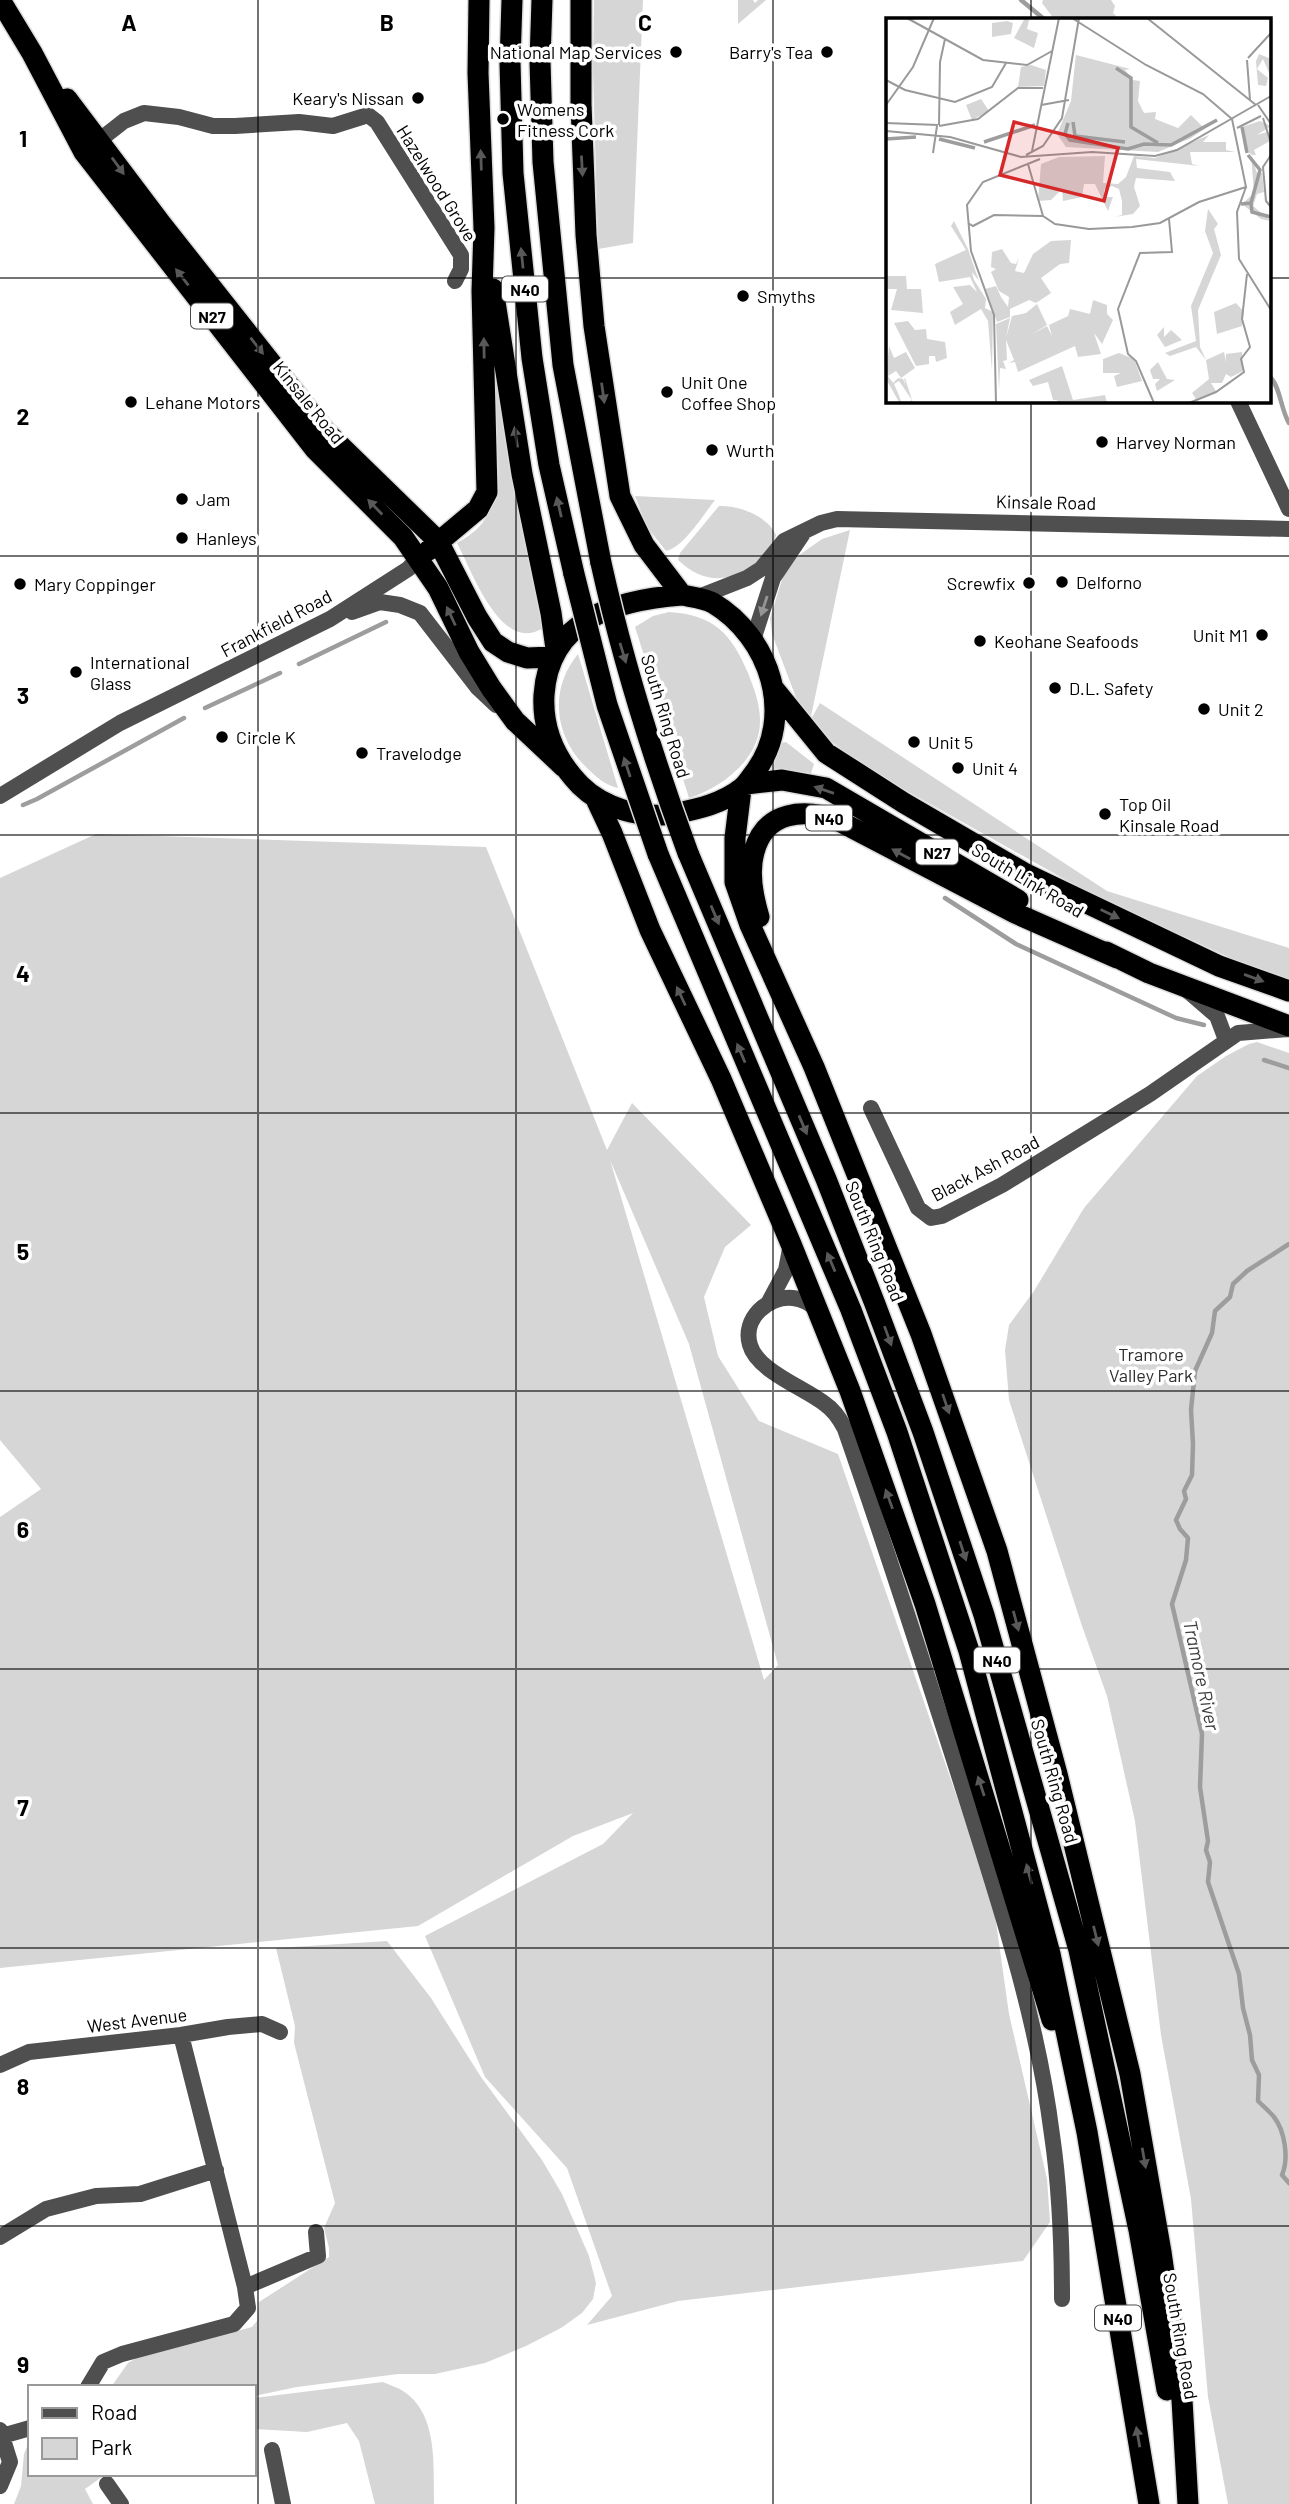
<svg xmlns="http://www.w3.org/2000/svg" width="1289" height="2504" viewBox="0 0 1289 2504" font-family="Barlow,sans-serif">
<rect width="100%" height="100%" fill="#fff"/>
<path fill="#d6d6d6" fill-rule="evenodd" d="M594 0H643L633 243 598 249 593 69Z
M738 0H753L755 3 758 0H766L738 24Z
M1043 0H1111L1115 6 1113 13 1119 19H1054L1042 3Z
M496 382 543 628C501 655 472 571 457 543 471 535 482 527 489 512 499 492 492 411 492 385Z
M635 496 715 500C704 514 683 548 666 551L647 527Z
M719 506C738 505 768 516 776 535 774 546 769 551 761 558 735 583 705 586 678 560L680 553Z
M850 530 810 721 820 703 1107 891 1289 948V980L1244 964 1091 894 882 777 854 759 809 724 800 708 772 634 770 618 785 570 798 556 822 539Z
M669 612C714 615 731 633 748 673 754 688 760 704 760 720 761 758 722 788 689 798L635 627 653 616Z
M578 654 618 788C605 785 596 777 586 767 554 736 549 689 578 654Z
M786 742 814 764 811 773 772 771 781 743Z
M96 834 486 847 607 1150 632 1103 751 1225 725 1247 704 1297 718 1356 759 1421 838 1454 993 1901 1009 2014 1047 2179 1050 2222 1023 2261 678 2301 587 2325 612 2296 567 2168 485 2077 425 1936 603 1844 633 1813 573 1836 418 1926 0 1968V1517L41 1489 0 1440V878ZM610 1160 689 1344 778 1665 764 1680Z
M1257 1042 1289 1053V2504H1228L1208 2397 1191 2199 1161 2035 1135 1821 1107 1696 1082 1626 1009 1400 1005 1350 1009 1325 1034 1291 1084 1208 1197 1076 1226 1056 1249 1044Z
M387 1941 431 1998 481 2077 542 2160 562 2194 589 2256 596 2283 593 2299 582 2313 561 2328 526 2346 485 2363 435 2374H398L297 2387 254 2396V2387H111L128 2363 138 2357 252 2327 257 2321 259 2302 329 2257V2248L324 2228 335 2203 294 2043 295 2026 276 1948Z
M383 2382C389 2385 397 2387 403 2391 439 2414 433 2467 434 2504H375L359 2441 347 2423 307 2432 254 2429V2398Z
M30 2439V2474H106L85 2489 93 2504H14L21 2486 24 2454Z"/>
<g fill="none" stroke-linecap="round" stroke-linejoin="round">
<path stroke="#9d9d9d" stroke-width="4.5" d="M1021 0 1044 19
M1270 377C1280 386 1281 410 1289 423
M299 664 386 622
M205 708 280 673
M23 805 37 799 184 718
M945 898 1016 944 1176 1018 1204 1025
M1264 1060 1289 1068
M1289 1244 1247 1271 1233 1284 1230 1297 1215 1311 1212 1333 1195 1371 1191 1410 1193 1444 1192 1475 1184 1491 1186 1499 1176 1520 1180 1529 1188 1538 1186 1560 1172 1604 1202 1734 1200 1787 1208 1841 1206 1850 1210 1862 1208 1882 1239 1974 1243 2008 1250 2035 1252 2060 1259 2075 1258 2101C1263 2106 1269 2111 1274 2117 1285 2131 1289 2159 1282 2175L1289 2183"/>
<g stroke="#dbdbdb" stroke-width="24">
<path id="highway" d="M0 0 32 53 84 152 315 449 403 537 438 588 469 652 491 688 515 721 564 767
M512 0 510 63 513 173 532 358 549 465 574 574
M542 0 540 61 543 162 563 365 601 563
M581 0V104L586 235 594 326 620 496 644 545 682 595
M67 99 162 225 324 430 438 541 477 617 493 642 508 652 527 658 552 657
M493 289 522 474 551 613 556 649
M429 550 478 509 487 492 482 291 484 228 478 73 479 0
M682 595C692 597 704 598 713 603 770 637 796 716 755 772 751 777 747 784 742 788 722 804 697 809 673 814 641 819 603 808 580 785 556 760 542 731 544 695 549 618 617 600 682 595Z
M774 689 826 753 904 803 1026 874 1219 966 1289 991
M746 784 782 780 826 788 1018 900
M741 789 735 838V882L750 925 814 1067 921 1334 997 1551 1057 1774 1130 2074 1161 2252 1182 2400 1188 2504
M596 799 612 833 650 930 721 1079 791 1244 850 1391 925 1604 1052 2020
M688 853 826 1179 875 1304 923 1432 984 1615 1079 1950 1139 2230 1167 2390
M658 854 851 1310 897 1432 969 1651 1050 1954 1087 2132 1149 2504
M759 917C753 897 748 873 754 852 765 810 805 808 839 821L1015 913 1117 958
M1106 952 1149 973 1289 1026"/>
</g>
<path stroke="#4f4f4f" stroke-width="16" d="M92 146 124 121 144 113 179 117 213 126H235L299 122 333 126 368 115 377 122 461 255V269L455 281
M1238 401 1289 509
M696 598 747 578 761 569 784 541 821 523 837 519 1289 529
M352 612 380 602 400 605 420 613 478 688 496 705
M753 640 773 578 804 532
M0 796 120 723 330 619 408 569 419 558
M1188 991 1217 1016 1226 1040
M871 1108 918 1208 931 1218 942 1216 1002 1185 1150 1094 1238 1033 1289 1029
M769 1302 786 1270 791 1244
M817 1309C810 1304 803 1299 793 1298 768 1295 742 1319 750 1345 757 1371 805 1388 825 1404 834 1410 840 1419 845 1429 884 1541 920 1653 956 1766 994 1887 1036 2008 1052 2135 1060 2189 1062 2244 1062 2299
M0 2065 29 2052 181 2035 228 2027 262 2024 280 2032
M0 2237 46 2209 96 2196 140 2194 216 2170
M245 2287 318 2256 316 2232
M88 2387 103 2362 122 2354 234 2324 248 2308 245 2287 181 2035
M0 2430 10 2462 0 2486
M2 2436 30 2428
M272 2450 283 2504
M107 2484 121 2504"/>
<use href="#highway" stroke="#000" stroke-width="21"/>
<g stroke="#dbdbdb" stroke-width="24" stroke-linecap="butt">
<path id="highway-bridge" d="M601 563C623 662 653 758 688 853
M574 574 607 705 658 854"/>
</g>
<use href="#highway-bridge" stroke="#000" stroke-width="21"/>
</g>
<defs><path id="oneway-solid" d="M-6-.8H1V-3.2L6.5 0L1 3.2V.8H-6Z" transform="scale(1.75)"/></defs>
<g fill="#595959">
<use href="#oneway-solid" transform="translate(481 160) rotate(-92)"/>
<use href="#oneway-solid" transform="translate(118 166) rotate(54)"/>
<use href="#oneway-solid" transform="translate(582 166) rotate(87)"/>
<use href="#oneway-solid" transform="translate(522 258) rotate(-96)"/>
<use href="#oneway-solid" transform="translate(182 277) rotate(-128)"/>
<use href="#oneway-solid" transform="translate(257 346) rotate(52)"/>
<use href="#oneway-solid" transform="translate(484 348) rotate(-91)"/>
<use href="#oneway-solid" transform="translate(603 393) rotate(82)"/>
<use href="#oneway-solid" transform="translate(516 437) rotate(-99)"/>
<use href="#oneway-solid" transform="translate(375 507) rotate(-134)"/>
<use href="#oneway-solid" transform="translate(559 507) rotate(-103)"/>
<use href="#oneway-solid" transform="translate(451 616) rotate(-115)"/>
<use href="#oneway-solid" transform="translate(623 653) rotate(73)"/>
<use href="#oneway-solid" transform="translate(627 767) rotate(-108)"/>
<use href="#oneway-solid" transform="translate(824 790) rotate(-161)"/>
<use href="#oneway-solid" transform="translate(901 854) rotate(-151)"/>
<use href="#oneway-solid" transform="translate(1110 914) rotate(26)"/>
<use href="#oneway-solid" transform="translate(715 915) rotate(67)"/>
<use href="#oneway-solid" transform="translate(1254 978) rotate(20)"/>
<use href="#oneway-solid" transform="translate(681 996) rotate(-115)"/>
<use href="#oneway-solid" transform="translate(741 1053) rotate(-113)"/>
<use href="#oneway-solid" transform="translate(803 1125) rotate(67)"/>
<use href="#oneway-solid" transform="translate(831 1262) rotate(-113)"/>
<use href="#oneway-solid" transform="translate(888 1336) rotate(70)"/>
<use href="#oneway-solid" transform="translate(946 1404) rotate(71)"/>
<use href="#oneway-solid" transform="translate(889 1499) rotate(-110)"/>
<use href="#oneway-solid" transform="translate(963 1551) rotate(72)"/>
<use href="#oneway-solid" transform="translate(1016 1621) rotate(75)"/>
<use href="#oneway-solid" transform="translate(981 1786) rotate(-108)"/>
<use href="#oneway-solid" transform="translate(1029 1874) rotate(-105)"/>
<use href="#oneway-solid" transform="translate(1096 1936) rotate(76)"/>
<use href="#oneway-solid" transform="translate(1144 2158) rotate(80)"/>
<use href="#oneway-solid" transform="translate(1138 2437) rotate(-100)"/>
</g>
<use fill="#959595" href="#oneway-solid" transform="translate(764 606) rotate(108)"/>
<path fill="none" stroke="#000" stroke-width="2" stroke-opacity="0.55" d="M258 0V2504M516 0V2504M773 0V2504M1031 0V19M0 278H888M1270 278H1289M1031 401V2504M0 556H1289M0 835H1289M0 1113H1289M0 1391H1289M0 1669H1289M0 1948H1289M0 2226H1289"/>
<g fill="#000" stroke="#fff" stroke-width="2.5">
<circle cx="676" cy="52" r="7"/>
<circle cx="827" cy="52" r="7"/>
<circle cx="418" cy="98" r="7"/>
<circle cx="503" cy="119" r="7"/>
<circle cx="743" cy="296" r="7"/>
<circle cx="667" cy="392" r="7"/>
<circle cx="131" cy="402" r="7"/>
<circle cx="1102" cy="442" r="7"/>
<circle cx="712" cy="450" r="7"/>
<circle cx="182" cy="499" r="7"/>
<circle cx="182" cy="538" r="7"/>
<circle cx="1062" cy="582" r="7"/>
<circle cx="1029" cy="583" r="7"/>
<circle cx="20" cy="584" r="7"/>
<circle cx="1262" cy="635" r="7"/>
<circle cx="980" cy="641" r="7"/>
<circle cx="76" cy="672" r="7"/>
<circle cx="1055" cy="688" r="7"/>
<circle cx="1204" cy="709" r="7"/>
<circle cx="222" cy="737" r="7"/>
<circle cx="914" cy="742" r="7"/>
<circle cx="362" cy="753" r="7"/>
<circle cx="958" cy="768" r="7"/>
<circle cx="1105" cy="814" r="7"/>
</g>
<g text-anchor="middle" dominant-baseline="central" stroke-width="7" stroke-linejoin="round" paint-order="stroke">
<g fill="#fff" stroke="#4c4c4c" stroke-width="2">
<rect x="502" y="276.5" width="46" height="25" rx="5"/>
<rect x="191" y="303.5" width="42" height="25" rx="5"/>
<rect x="806" y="805.5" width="46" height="25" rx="5"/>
<rect x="916" y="839.5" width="42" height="25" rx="5"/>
<rect x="974" y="1647.5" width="46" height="25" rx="5"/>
<rect x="1095" y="2305.5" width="46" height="25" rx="5"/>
</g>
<g font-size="16" font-weight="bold" fill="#000">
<text x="525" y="289">N40</text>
<text x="212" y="316">N27</text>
<text x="829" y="818">N40</text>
<text x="937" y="852">N27</text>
<text x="997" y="1660">N40</text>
<text x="1118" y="2318">N40</text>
</g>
<g font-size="18" fill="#000" stroke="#fff" text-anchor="start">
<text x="662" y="52" text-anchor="end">National Map Services</text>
<text x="813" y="52" text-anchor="end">Barry's Tea</text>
<text x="404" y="98" text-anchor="end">Keary's Nissan</text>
<text x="517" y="109">Womens<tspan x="517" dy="21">Fitness Cork</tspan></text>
<text x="757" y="296">Smyths</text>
<text x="681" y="382">Unit One<tspan x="681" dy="21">Coffee Shop</tspan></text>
<text x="145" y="402">Lehane Motors</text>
<text x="1116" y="442">Harvey Norman</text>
<text x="726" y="450">Wurth</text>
<text x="196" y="499">Jam</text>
<text x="196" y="538">Hanleys</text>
<text x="1076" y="582">Delforno</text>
<text x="1015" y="583" text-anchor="end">Screwfix</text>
<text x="34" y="584">Mary Coppinger</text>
<text x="1248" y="635" text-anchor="end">Unit M1</text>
<text x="994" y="641">Keohane Seafoods</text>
<text x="90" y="662">International<tspan x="90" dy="21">Glass</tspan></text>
<text x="1069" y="688">D.L. Safety</text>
<text x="1218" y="709">Unit 2</text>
<text x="236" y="737">Circle K</text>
<text x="928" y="742">Unit 5</text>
<text x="376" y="753">Travelodge</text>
<text x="972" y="768">Unit 4</text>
<text x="1119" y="804">Top Oil<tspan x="1119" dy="21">Kinsale Road</tspan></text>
</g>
<g font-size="18" fill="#000" stroke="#fff">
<text transform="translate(437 183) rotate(58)">Hazelwood Grove</text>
<text transform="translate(309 402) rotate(51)">Kinsale Road</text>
<text transform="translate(1046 502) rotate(1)">Kinsale Road</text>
<text transform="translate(276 623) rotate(-28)">Frankfield Road</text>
<text transform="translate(666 716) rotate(73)">South Ring Road</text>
<text transform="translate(1028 880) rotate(31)">South Link Road</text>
<text transform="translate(985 1168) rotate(-28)">Black Ash Road</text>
<text transform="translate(875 1241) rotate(68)">South Ring Road</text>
<text transform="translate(1055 1781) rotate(74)">South Ring Road</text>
<text transform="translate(137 2020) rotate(-7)">West Avenue</text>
<text transform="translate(1181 2336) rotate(80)">South Ring Road</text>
</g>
<g font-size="18" fill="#2d2d2d" stroke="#fff">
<text x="1151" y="1354">Tramore<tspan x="1151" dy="21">Valley Park</tspan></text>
</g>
<g font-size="19" font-style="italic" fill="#3e3e3e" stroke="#fff">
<text transform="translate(1202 1675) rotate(78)">Tramore River</text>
</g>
</g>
<g transform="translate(886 18)">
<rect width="385" height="385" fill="#fff"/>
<path d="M139 0 143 2 141 11 152 15 148 30 128 20ZM121 3 127 5 125 16 106 19V5ZM192 17 190 37 244 51 239 52 247 62 254 63 252 83 258 95 270 94 269 101 292 110 305 97 317 109 333 101 305 120 272 134 180 129 171 116 185 83ZM373 36 385 41 384 57 377 41 371 51 382 60 380 68 372 67 370 43ZM145 47 160 52 158 68 132 69 135 49ZM95 81 103 93 86 102 80 87ZM374 103 385 108 371 117 381 114 384 123 368 132 370 137H366L360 132 356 109ZM323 117 317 124H340V132L349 134H304L306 146 314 148 250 141 251 150 284 154 289 163 250 160 248 169 254 188 247 196 228 199 236 197V183L233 171 226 168 218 172 219 179H227L222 193 209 166H198L196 179 177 183 176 171 165 182 152 183 155 146 173 139 219 138 217 165 232 166 240 159 248 138 269 140ZM365 137 371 155H376L378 174 371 176 367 188 385 203 375 201 356 186 368 175ZM322 191 332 206 328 211 335 237 312 292 314 329 320 342 338 334 340 344V336L356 334 357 353 345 359 340 356 336 365H325L330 373 310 381 306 375 323 361 320 342 310 329 284 338 279 335 310 323 305 288 327 235 319 213ZM68 203 82 231 93 263 86 254 88 262 100 281 99 290 107 294 106 353 102 303 95 291 69 307 64 294 77 286 67 269 84 267 91 274 84 259 53 264 49 246 80 232 65 208ZM185 222 183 245 174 246 155 260 165 275 150 285 143 282 124 291V299L111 304 99 271 110 268 115 279 122 289 123 279 113 273 105 254 110 251 105 249 106 234 116 231 125 245 130 246 133 240 129 253 138 255 147 236 165 223ZM0 258H20L21 271H35L37 295 5 292 11 271H0ZM207 282 221 287V296L227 302 216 326 208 315 215 336 192 339 189 328 132 354 129 344 123 345 128 342 120 322 121 342 117 343 120 351 114 350 113 373 110 306 124 300 120 320 126 298 140 295 151 286 161 307 145 317 161 308 166 318 163 307 182 298 184 291 204 296ZM350 285 358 294 356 308 331 316 328 294ZM22 303 29 312 40 311 41 321 59 324 61 340 50 344 49 338H43V346L30 348 8 305ZM278 309V319L285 312 296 322 279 329 271 317ZM3 328 8 340 20 334 29 350 15 360 10 353 2 358 7 365 12 360 17 361 20 368 18 361 19 360 27 385H21L26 382 13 363 8 366 12 375 15 383H21L13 384 0 361ZM233 335 248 341 256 363 231 369 228 358 235 355H217V341ZM272 344 281 361 289 362 271 373 269 366 274 361H267L264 352ZM176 348 187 382 219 377 221 385H167L172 382H167L162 364 147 368 143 362Z" fill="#d6d6d6"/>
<path fill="none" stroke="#9d9d9d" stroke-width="3.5" d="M230 50 245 60V109L272 125M187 104 189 118 239 124M182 105 179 116 184 122 242 131 258 126 285 127 331 102M356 109 361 135M0 121 30 119M53 121 89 130M98 124 149 107M362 137 374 152 365 185M355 186 365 185 366 194 385 199"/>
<path fill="none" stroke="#999" stroke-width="2" d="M21 0 97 42 141 47 166 33M261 0 370 87M362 40 385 15M361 42 364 82M0 62 19 72 69 84 106 69 120 45M0 87 27 49 48 0M155 87 183 82M372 87 385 106M377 100 385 125M0 105 52 107M53 107 54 44 59 21M53 108 92 101 132 70H157M351 110 375 98M0 113 64 119 135 139 206 134 269 138 291 132 385 78M146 133 173 0M47 135 51 108M140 137 157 128 176 100 193 0M385 137 377 149 380 183 385 189M142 146 157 198M360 169 351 194 353 241 385 292M82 205 87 208 108 197 157 198 169 206 203 211 246 209 274 205 313 184 360 169 346 101 317 76 260 47 186 0M110 385 108 297 85 233 81 187 97 164 154 141M268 385 250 343 242 336 232 291 254 235 286 234 283 201M303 385 330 374 358 354 355 341 364 329 356 301 361 256"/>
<path fill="#d62828" fill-opacity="0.15" stroke="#d62828" stroke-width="3.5" d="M128 104 232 130 218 183 114 157Z"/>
<rect width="385" height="385" fill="none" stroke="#000" stroke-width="3.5"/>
</g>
<g font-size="23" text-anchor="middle" font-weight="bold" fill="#000" stroke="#fff" stroke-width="7" stroke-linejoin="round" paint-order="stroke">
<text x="129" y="31">A</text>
<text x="387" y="31">B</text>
<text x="645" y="31">C</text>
<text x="23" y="147">1</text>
<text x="23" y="425">2</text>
<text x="23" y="704">3</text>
<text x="23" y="982">4</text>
<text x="23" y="1260">5</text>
<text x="23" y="1538">6</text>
<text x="23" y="1816">7</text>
<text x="23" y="2095">8</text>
<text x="23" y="2373">9</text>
</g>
<rect x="28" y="2385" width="228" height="91" fill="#ffffff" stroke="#999999" stroke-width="2"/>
<rect x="42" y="2408" width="35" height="10" fill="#4f4f4f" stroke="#999999" stroke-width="2"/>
<text x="91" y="2420" font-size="21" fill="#000000">Road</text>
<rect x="42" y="2438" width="35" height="21" fill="#d6d6d6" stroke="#999999" stroke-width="2"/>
<text x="91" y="2455" font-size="21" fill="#000000">Park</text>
</svg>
